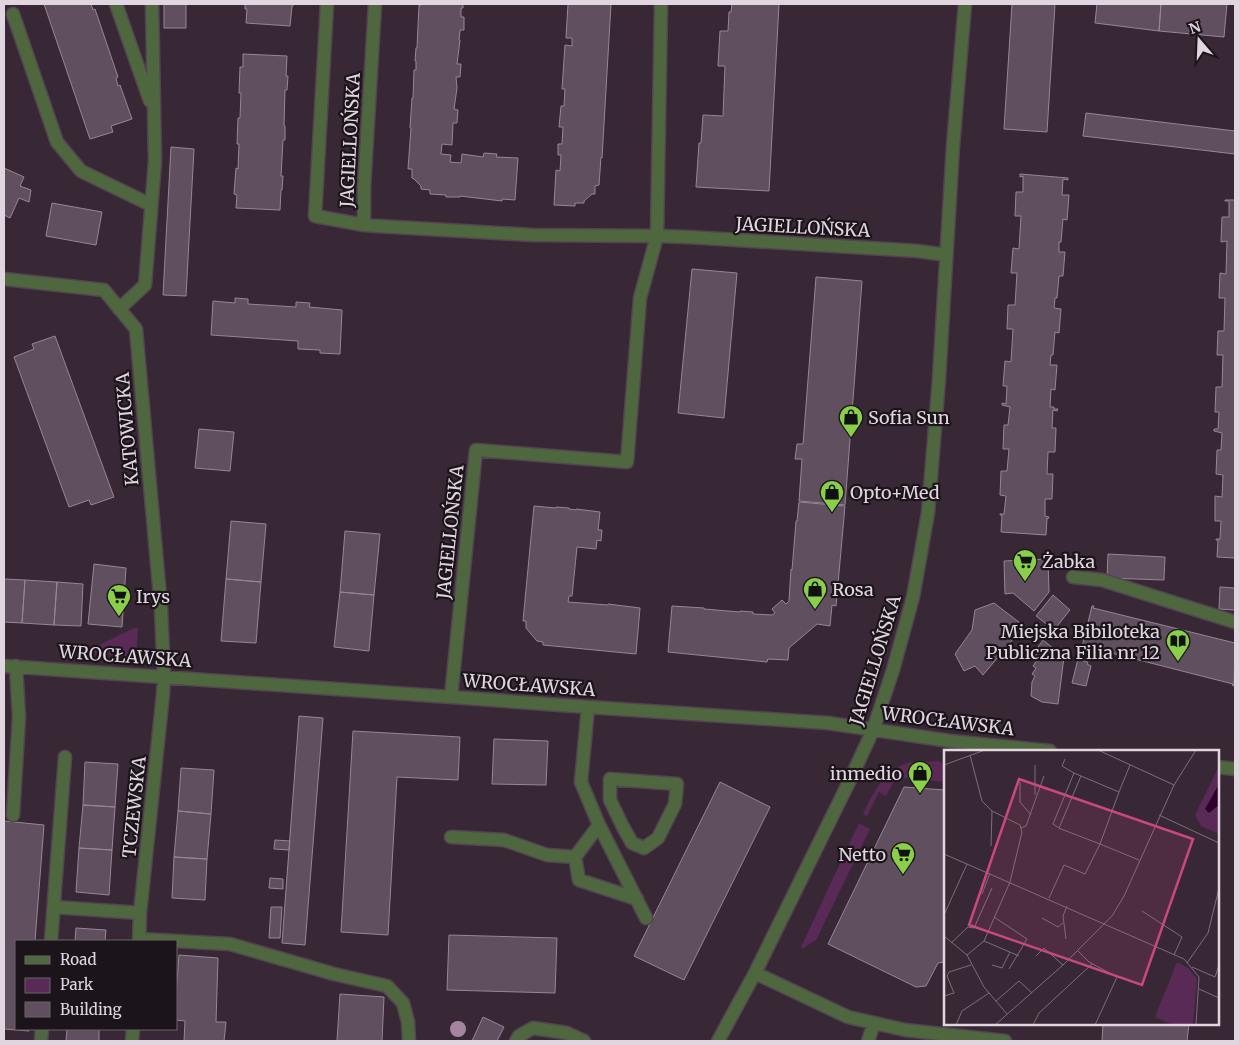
<svg xmlns="http://www.w3.org/2000/svg" width="1239" height="1045" viewBox="0 0 1239 1045" font-family="Merriweather,serif">
<rect width="100%" height="100%" fill="#382836"/>
<path fill="#582a55" d="M134 628H138L136 657 86 653 87 651Z
M937 761 945 763V782L896 777 886 796 879 792 867 816 863 814C874 792 885 766 913 762 921 761 929 762 937 761Z
M859 823 870 829 816 940 802 949 801 947Z"/>
<path fill="#604f5e" stroke="#988596" d="M44 4H91L93 10 95 9 118 77 116 78 118 86 120 85 132 119 111 126 113 132 90 139Z
M164 4H186V28H164Z
M245 4H293V6H292L290 26 246 23 247 9H245Z
M420 4H463V8H461V17H464V30H460L459 40H460L457 64H461L460 77H456L457 88 454 109 458 110 457 123H453L452 145 442 144 441 154 451 155 450 162 461 163 462 154 483 157 484 153 497 154 496 157 518 158 515 200 502 199V201L460 196V197H446V195L430 194V190L421 189V186L414 179 412 178V169H408L411 128H410L412 98H413L414 70H416V61H415L416 48H417L419 5 420 6Z
M568 4H611L602 158 601 157 599 185 595 186V194H592L584 201V203H575V206L554 205 556 170 560 171 561 155H558V144H562L563 127H559L561 106H564L565 89H562L565 45 572 46V38H566Z
M732 4H779L769 191 696 187 699 143H701L703 115 723 116 725 66H718L720 31H728L729 12H731Z
M1012 4H1055L1047 132 1004 129Z
M1097 4H1161L1159 31 1095 23Z
M1161 4H1227L1224 37 1159 31Z
M243 54 287 56 286 76H288L287 90H285L284 126H285V140H283L281 176H283L282 190H281L280 210 236 208 237 195 234 194 236 168 238 169 239 144H237L238 118H240L241 93H239L240 67H243Z
M1086 113 1235 131V154L1083 136Z
M171 147 194 149 186 296 163 295Z
M4 168 24 177 20 186 31 190 29 202 19 198 10 218 4 215Z
M1020 174 1068 178V180L1063 179 1062 195H1069L1067 220 1063 219 1061 242H1059V252H1065L1063 276H1059L1057 298H1055L1054 308 1061 309 1059 333 1055 332 1053 355H1051L1050 365H1057L1055 390 1051 389 1050 407H1054V409H1058L1057 411 1053 410 1052 428H1056L1055 452H1048L1047 474H1053L1052 499H1045V516L1049 517 1048 519 1047 518 1046 535 1001 532 1002 515H1000V514H1004L1006 496 1000 495 1001 471H1007L1009 449H1003L1004 425H1008L1010 407 1002 405V403L1006 404 1007 386H1003L1005 361 1011 362 1013 329H1007L1008 305H1015L1017 273H1011L1013 248 1019 249 1021 216H1015L1016 192H1023V176L1020 177Z
M1225 200H1235V558L1217 557 1218 540H1216V539H1220L1221 521H1215V496L1222 497 1223 475 1216 474 1217 450H1221L1222 433 1214 431V429H1218L1219 412H1215L1216 387H1222L1223 355H1217L1218 331H1224L1225 298H1219L1220 273 1226 274 1227 241 1221 242 1222 217H1229V201H1225Z
M52 203 102 212 96 245 46 236Z
M692 269 737 273 724 418 678 413Z
M816 277 862 281 845 505 799 501 802 459H795L797 444H803Z
M235 298 248 299V304L296 307V302L310 303 309 307 342 310 340 354 320 353V350L298 349V341L211 335 213 301 235 303Z
M55 336 114 497 91 505 89 500 69 507 14 357 34 349 32 344Z
M199 429 234 432 230 471 195 468Z
M799 502 845 506 836 606 832 605 830 626 817 624 789 648 788 660 768 659 767 662 668 652 672 606 704 608V609L740 612V611L753 612V614L772 615 775 613 772 609 782 600 786 604 789 601 791 569 792 570 796 521H797Z
M534 506 556 508V507L569 508V509L576 510V509L600 512 598 530H602L601 541 597 540 596 549 577 547 572 596H569L568 602 608 605V604L640 608 636 654 543 645V642L537 641 526 628V621H523Z
M231 521 266 524 261 582 226 579Z
M345 531 380 534 374 595 340 592Z
M1108 554 1165 557 1164 580 1107 578Z
M1048 559 1049 592 1034 611 1013 593 1005 594 1004 561Z
M94 564 126 568 122 627 88 624Z
M4 579 25 580 22 623 4 622Z
M226 579 261 582 256 643 221 641Z
M25 580 57 582 54 625 22 623Z
M57 582 83 584 81 626 54 625Z
M1220 587 1235 588V610L1219 609Z
M340 592 374 595 369 651 334 647Z
M1053 595 1070 610 1054 630 1036 616Z
M994 603 1024 626 983 675 975 666 964 671 955 654 972 630 975 610Z
M1092 606H1094L1093 608 1235 643 1234 686 1232 685 1233 684 1084 646 1082 647Z
M1043 640 1064 657 1058 704 1042 702 1031 696 1032 682 1035 676 1032 674 1036 668 1033 666 1037 660 1034 658 1038 652 1036 650Z
M1078 659 1088 662 1087 664 1091 666 1086 686 1072 683Z
M299 716 323 718 305 945 282 943Z
M353 731 460 737 458 780 397 777 388 935 341 932Z
M494 739 548 741 546 785 492 784Z
M85 762 118 764 115 807 83 805Z
M181 768 214 770 211 814 178 811Z
M720 782 770 807 684 980 634 956Z
M904 787 945 790V962L938 963 926 986 916 987 828 944Z
M83 805 115 807 112 850 79 848Z
M178 811 211 814 207 859 174 857Z
M4 821 44 825 35 941H16V1029H29V1031L4 1029Z
M275 840 290 841 289 850 274 849Z
M79 848 112 850 109 895 76 892Z
M174 857 207 859 205 900 172 898Z
M270 878 283 879V889L269 888Z
M271 907H282L280 938H269Z
M76 928 106 930 105 941H75Z
M449 935 557 938 555 993 447 990Z
M179 955 218 958 216 1022H226L224 1041H184L185 1021 176 1020V995Z
M340 994 384 997 382 1041H337Z
M483 1017 504 1027 497 1041H472Z
M1103 1024H1189L1187 1041H1102Z
M67 1029H99V1041H66Z"/>
<g fill="none" stroke-linecap="round" stroke-linejoin="round">
<g stroke="#534451" stroke-width="15">
<path id="minor" d="M116 4 150 101
M327 4 315 216 364 225 377 226 532 235 657 236 661 4
M13 14 57 142 81 171 151 205
M364 225V188L375 4
M4 279 104 290 136 329 161 608 164 676 163 694 140 913 139 941
M119 309 145 285 155 161 152 4
M1073 577 1102 580 1235 622
M4 666 451 697 588 707 828 723 950 741 1050 751
M451 697 476 450 627 462 640 298 657 236 688 237 918 251 946 255
M588 707 581 782 599 825 646 918
M1218 767 1235 769
M610 779 677 784 675 804 658 838 644 848 632 843 623 827 610 800Z
M13 815 19 717 16 666
M451 837 504 840 547 855 575 857 599 825
M575 857 579 880 637 899
M54 907 140 913
M139 939 230 944 334 974 387 986 403 1003 408 1022 409 1041
M51 941 65 757
M755 973 848 1017 905 1030 1005 1041
M41 1041 42 1029
M132 1041 133 1029
M516 1041 519 1036 533 1028 567 1033 584 1041
M718 1041 755 973 849 782 873 730 893 670 913 597 928 513 939 379 953 146 965 4
M868 1041 874 1023"/>
</g>
<use href="#minor" stroke="#4f673e" stroke-width="12"/>
</g>
<circle fill="#a584a1" cx="458" cy="1029" r="8"/>
<defs>
<g id="shop-pin" transform="scale(1.25)"><path d="M0 17L-7.5 6A9.5 9.5 0 1 1 7.5 6Z" fill="#89cf49" stroke="#1b141a"/><path d="M-5-2.5h2.3a2.7 3.5 0 0 1 5.4 0H5L5.5 6h-11ZM-1.5-2.5h3a1.5 2.3 0 0 0-3 0Z" fill="#111"/></g>
<g id="supermarket-pin" transform="scale(1.25)"><path d="M0 17L-7.5 6A9.5 9.5 0 1 1 7.5 6Z" fill="#89cf49" stroke="#1b141a"/><path d="M-6-5.5h2.5l.6 2H6L4.5 2H-2.5L-4.4-4H-6ZM-1.5 3.2a1.3 1.3 0 1 0 .1 0ZM3 3.2a1.3 1.3 0 1 0 .1 0Z" fill="#111"/></g>
<g id="library-pin" transform="scale(1.25)"><path d="M0 17L-7.5 6A9.5 9.5 0 1 1 7.5 6Z" fill="#89cf49" stroke="#1b141a"/><path d="M-6-4Q-3-5.5-.7-3.5V5Q-3 3-6 4ZM6-4Q3-5.5 .7-3.5V5Q3 3 6 4Z" fill="#111"/></g>
</defs>
<g fill-rule="evenodd">
<use href="#shop-pin" x="851" y="417"/>
<use href="#shop-pin" x="832" y="492"/>
<use href="#supermarket-pin" x="1025" y="561"/>
<use href="#shop-pin" x="815" y="589"/>
<use href="#supermarket-pin" x="119" y="596"/>
<use href="#library-pin" x="1178" y="641"/>
<use href="#shop-pin" x="920" y="773"/>
<use href="#supermarket-pin" x="903" y="854"/>
</g>
<g text-anchor="middle" dominant-baseline="central" stroke-width="4.5" stroke-linejoin="round" paint-order="stroke">
<g font-size="18" fill="#e1d6df" stroke="#1b141a">
<text transform="translate(350 140) rotate(-87)">JAGIELLOŃSKA</text>
<text transform="translate(803 227) rotate(3)">JAGIELLOŃSKA</text>
<text transform="translate(127 429) rotate(-95)">KATOWICKA</text>
<text transform="translate(450 532) rotate(-84)">JAGIELLOŃSKA</text>
<text transform="translate(125 656) rotate(4)">WROCŁAWSKA</text>
<text transform="translate(875 660) rotate(-73)">JAGIELLOŃSKA</text>
<text transform="translate(529 685) rotate(4)">WROCŁAWSKA</text>
<text transform="translate(948 721) rotate(7)">WROCŁAWSKA</text>
<text transform="translate(134 807) rotate(-84)">TCZEWSKA</text>
</g>
<g font-size="18" fill="#e1d6df" stroke="#1b141a" text-anchor="start">
<text x="868" y="417">Sofia Sun</text>
<text x="850" y="492">Opto+Med</text>
<text x="1042" y="561">Żabka</text>
<text x="832" y="589">Rosa</text>
<text x="136" y="596">Irys</text>
<text x="1160" y="631" text-anchor="end">Miejska Bibiloteka<tspan x="1160" dy="21">Publiczna Filia nr 12</tspan></text>
<text x="902" y="773" text-anchor="end">inmedio</text>
<text x="886" y="854" text-anchor="end">Netto</text>
</g>
</g>
<g transform="translate(944 750)">
<rect width="275" height="275" fill="#382836"/>
<path d="M275 16V84L257 76 251 65ZM233 212 244 218 253 229 249 275H229L211 267Z" fill="#582a55"/>
<path d="M275 34V55L265 63 261 59Z" fill="#2e012c"/>
<path fill="none" stroke="#7c6e7a" stroke-width="1" d="M154 0 230 35M26 5 38 51 48 61 76 75 78 82 66 132 40 191 23 205 40 237 63 264M121 9 118 16 130 23M0 15 41 0M91 15V45M76 32V52L87 65M175 42 186 15M215 65 275 93M77 78 82 76 100 26M115 78 137 26 175 42 156 94 117 79 115 78 109 74 130 23 137 26M47 96 48 61M0 104 240 209 255 227 252 275M38 144 46 123M105 148 120 115 141 124 156 94 195 110M198 161 238 187 230 205M0 165 23 114M50 167 83 189 65 219M98 168 114 177 119 173M0 186 23 205M122 189 119 166 123 156M40 191 75 206M7 193 24 177 30 178 48 138M134 201 145 212 173 227 151 275M92 206 100 198 119 215M243 213 264 183 275 138M48 215 58 218 66 202M248 217 271 227 275 215M255 239 275 248M0 246 10 243 3 226 5 222 27 215M52 251 75 231 88 243M12 275 18 261 45 243M51 275 119 215 168 166 180 146 230 35 252 0M89 275 95 263 148 214"/>
<path fill="#ca487c" fill-opacity="0.15" stroke="#ca487c" stroke-width="2.5" d="M75 29 249 89 198 235 25 175Z"/>
<rect width="275" height="275" fill="none" stroke="#e1d6df" stroke-width="2.5"/>
</g>
<rect width="1239" height="1045" fill="none" stroke="#e1d6df" stroke-width="10"/>
<rect x="15" y="940" width="162" height="90" fill="#1b141a" stroke="#6a6269"/>
<rect x="25" y="956" width="25" height="8" fill="#4f673e" stroke="#6a6269"/>
<text x="60" y="965" font-size="15" fill="#e1d6df">Road</text>
<rect x="25" y="978" width="25" height="15" fill="#582a55" stroke="#6a6269"/>
<text x="60" y="990" font-size="15" fill="#e1d6df">Park</text>
<rect x="25" y="1002" width="25" height="15" fill="#604f5e" stroke="#6a6269"/>
<text x="60" y="1015" font-size="15" fill="#e1d6df">Building</text>
<g transform="translate(1199 40) rotate(341)" stroke="#1b141a" stroke-width="4" paint-order="stroke">
<path d="M0-4L9 19L0 12L-9 19Z" fill="#e1d6df"/>
<text y="-8" font-size="14" font-weight="bold" text-anchor="middle" fill="#e1d6df">N</text>
</g>
</svg>
